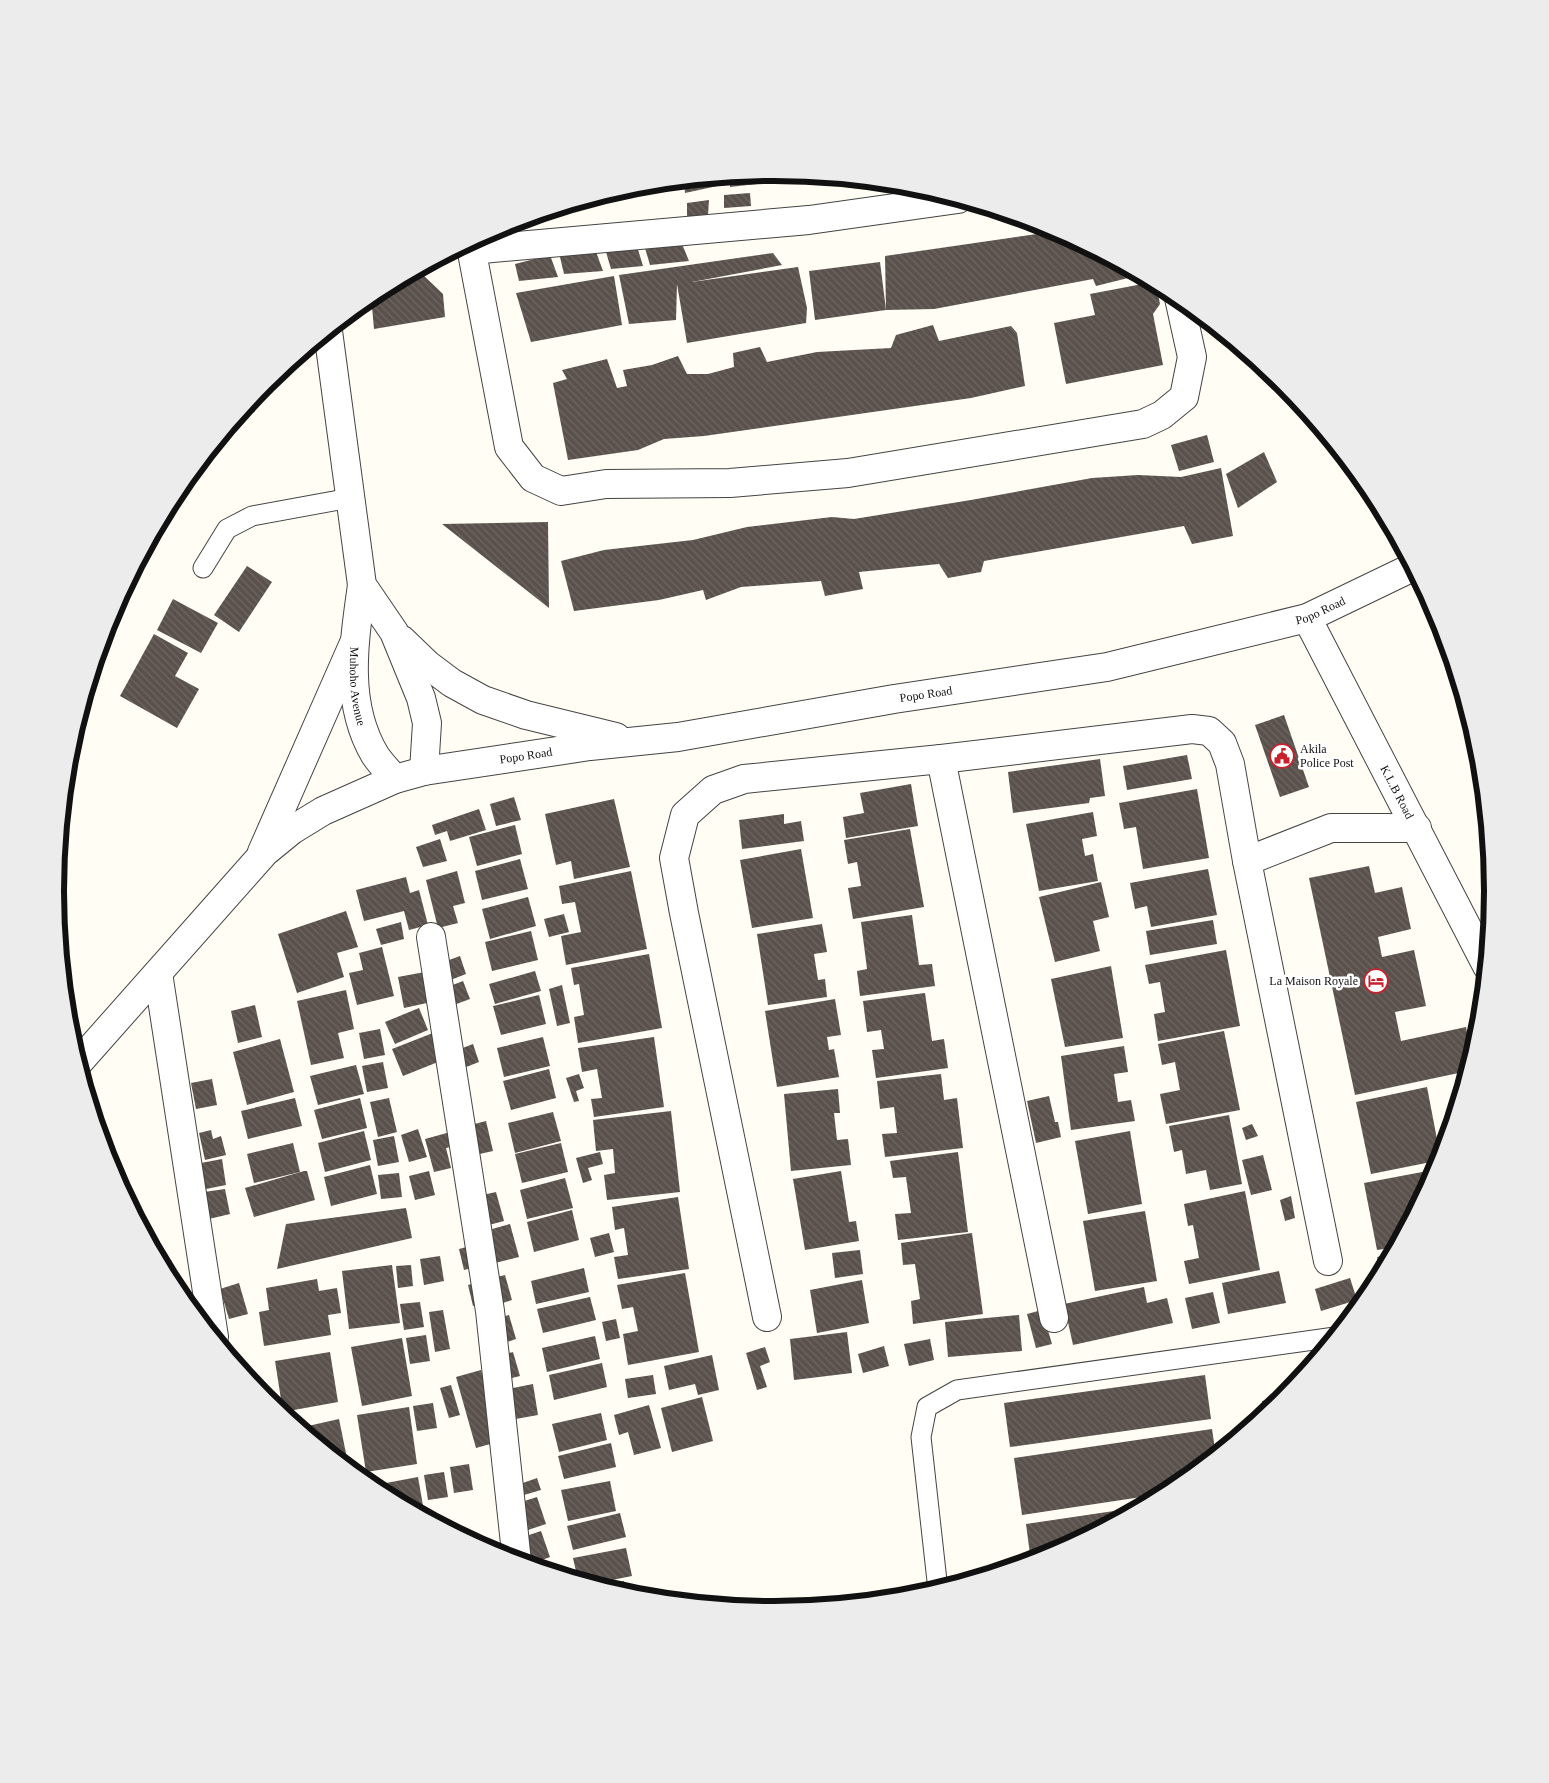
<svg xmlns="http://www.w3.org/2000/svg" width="1549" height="1783" viewBox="0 0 1549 1783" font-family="'Times New Roman',serif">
<defs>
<pattern id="building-back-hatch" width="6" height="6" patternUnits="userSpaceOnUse" patternTransform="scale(1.25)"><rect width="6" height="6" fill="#5a514c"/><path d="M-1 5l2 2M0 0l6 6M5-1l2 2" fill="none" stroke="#6d6662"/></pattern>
</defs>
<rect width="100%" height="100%" fill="#fffdf4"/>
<path fill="url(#building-back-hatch)" d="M775 172 797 174 798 177 765 180 764 173Z
M756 174 757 184 730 187V176Z
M721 177 722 185 685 193 684 181Z
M750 193 751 206 724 208V195Z
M709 200 708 215 687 221V203Z
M1058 231 1140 275 1096 286 1093 279 934 309 886 310 815 320 809 271 880 262 886 310 885 256Z
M680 239 689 261 650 265 645 248Z
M636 243 643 266 611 269 606 252Z
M595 249 603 271 564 274 560 257Z
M773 253 782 265 692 282 798 267 807 308 806 323 687 343 677 284 676 320 629 324 619 275Z
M550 255 558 277 519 281 515 264Z
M421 273 443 294 445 317 374 329 371 296 407 276Z
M614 276 622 325 531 342 516 293Z
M1153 282 1156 284 1160 304 1153 314 1163 365 1066 384 1054 323 1095 315 1090 294Z
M933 325 939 341 1011 326 1017 333 1025 386 971 398 922 405 704 436 664 439 638 450 568 460 553 383 567 379 562 370 607 359 617 388 627 386 623 370 652 365 678 356 687 374H708L734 367 733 353 760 347 767 362 817 352 891 348 896 335Z
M1246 352 1255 360 1248 361Z
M253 398 255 412 240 414Z
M1207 435 1214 462 1179 471 1171 445Z
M1264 452 1277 482 1238 508 1226 474Z
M1221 468 1233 536 1192 544 1184 526 984 561 981 572 948 578 939 564 859 572 863 589 825 596 821 581 741 587 706 600 703 590 659 600 574 611 561 561 604 550 693 540 747 527 832 517 854 519 971 500 1092 478 1138 475 1181 477Z
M548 522 549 608 442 524Z
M247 566 272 582 239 632 214 615Z
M173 599 218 623 201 653 157 630Z
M154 634 188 653 175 676 199 689 177 728 120 696Z
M1284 715 1309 787 1280 797 1255 725Z
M1187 755 1192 779 1127 790 1123 766Z
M1100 759 1105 796 1090 798 1089 803 1013 813 1008 772Z
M911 784 918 826 846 838 843 817 864 813 860 793Z
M1197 789 1209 858 1143 869 1136 827 1124 829 1119 803Z
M514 797 521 820 496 826 490 804Z
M614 799 630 867 574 879 571 861 556 865 545 814Z
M479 809 486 830 450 841 447 831 435 835 432 825Z
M1093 812 1097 836 1082 839 1085 856 1093 854 1098 881 1039 891 1026 824Z
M784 814V824L801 821 804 841 742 849 739 820Z
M515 825 522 854 477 866 469 837Z
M910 829 924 907 853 919 848 888 861 886 857 862 848 864 844 840Z
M440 839 447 861 423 867 416 847Z
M801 849 813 918 752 928 740 860Z
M520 859 528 889 482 900 475 871Z
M1369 866 1375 893 1402 887 1411 929 1378 937 1382 957 1414 950 1426 1006 1395 1012 1401 1041 1466 1027 1472 1058 1468 1071 1355 1095 1309 878Z
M1208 869 1217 915 1151 927 1147 906 1135 909 1130 883Z
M457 871 465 903 453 906 458 923 438 928 426 880Z
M631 871 647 949 566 965 561 936 581 932 575 902 562 904 559 886Z
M406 877 410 893 419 890 428 925 409 930 404 911 364 921 356 890Z
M1101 882 1109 917 1093 921 1100 951 1055 962 1039 897Z
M528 897 536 926 490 939 482 909Z
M346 911 358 947 337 953 344 977 297 993 278 934Z
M564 914 569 932 549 937 544 919Z
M912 915 919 965 932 964 935 986 860 996 857 971 867 969 861 922Z
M1213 920 1217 944 1150 955 1146 931Z
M401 922 404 939 381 945 376 929Z
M822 924 827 952 814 954 818 980 825 979 827 997 768 1005 757 934Z
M531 931 538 960 492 971 485 942Z
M382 947 394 996 357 1005 349 973 363 970 359 953Z
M1226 950 1240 1026 1158 1041 1154 1014 1165 1012 1160 982 1149 984 1145 965Z
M649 954 662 1028 578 1043 574 1017 584 1015 579 984 574 985 571 968Z
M460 956 466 974 448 981 441 963Z
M1111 966 1123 1038 1065 1047 1051 979Z
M430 971 436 1001 404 1008 398 977Z
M535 971 541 991 495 1004 489 984Z
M463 981 470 999 451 1006 445 988Z
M562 985 570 1023 557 1026 549 989Z
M346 990 354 1029 338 1033 344 1058 311 1065 297 1001Z
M925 993 932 1041 944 1039 948 1068 876 1078 872 1050 884 1049 881 1030 867 1032 863 1001Z
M539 995 546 1024 501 1035 493 1006Z
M835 999 841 1035 827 1037 829 1050 834 1049 839 1077 777 1087 765 1011Z
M255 1005 262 1037 238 1043 231 1011Z
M419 1008 428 1030 395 1044 385 1022Z
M380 1029 385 1055 364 1059 359 1033Z
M438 1031 448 1058 403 1076 392 1049Z
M1224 1031 1240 1110 1166 1124 1160 1094 1180 1090 1175 1062 1162 1065 1158 1044Z
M543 1037 550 1066 504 1077 497 1048Z
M654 1037 664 1107 594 1117 591 1099 602 1098 597 1069 582 1072 578 1048Z
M280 1039 294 1092 247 1105 233 1052Z
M473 1044 479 1062 461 1069 455 1051Z
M1124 1046 1128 1072 1114 1074 1118 1102 1131 1100 1135 1121 1071 1130 1061 1056Z
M383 1062 388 1088 367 1092 362 1066Z
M356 1065 364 1094 318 1105 310 1076Z
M549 1069 556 1098 511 1110 503 1081Z
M579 1074 584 1088 576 1091 579 1101 574 1102 566 1078Z
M941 1074 944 1100 957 1098 963 1148 885 1157 882 1134 897 1133 894 1107 880 1109 877 1081Z
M212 1079 217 1105 196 1109 191 1083Z
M1427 1087 1441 1160 1371 1174 1356 1102Z
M838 1089 840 1113H834L837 1140 848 1139 851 1165 791 1171 784 1094Z
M1049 1096 1055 1122H1058L1061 1137 1036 1143 1027 1101Z
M295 1098 302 1126 248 1139 241 1111Z
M360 1098 367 1128 322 1139 314 1110Z
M389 1098 397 1132 378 1137 370 1102Z
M671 1111 680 1192 607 1200 604 1175 615 1173 613 1149 596 1151 593 1120Z
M553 1112 561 1141 515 1153 508 1123Z
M1229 1115 1242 1184 1210 1190 1206 1170 1186 1174 1182 1150 1174 1152 1169 1126Z
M486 1121 493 1151 475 1155 467 1126Z
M1252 1124 1258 1136 1246 1140 1242 1128Z
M418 1129 427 1157 409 1162 401 1135Z
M211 1130 213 1139 221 1136 226 1155 205 1160 199 1133Z
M364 1131 371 1160 325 1172 318 1143Z
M454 1131 458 1145 446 1148 451 1168 434 1172 425 1139Z
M1130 1131 1142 1204 1088 1214 1075 1141Z
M394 1136 399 1162 378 1166 373 1140Z
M293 1143 300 1172 254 1183 247 1154Z
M561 1143 568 1172 522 1183 515 1154Z
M600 1152 603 1164 588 1168 592 1180 583 1183 576 1158Z
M958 1152 968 1232 898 1240 895 1214 911 1213 906 1177 893 1178 890 1161Z
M1263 1155 1272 1190 1251 1195 1242 1160Z
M222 1159 226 1185 206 1189 201 1163Z
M370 1165 377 1194 331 1206 324 1177Z
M1438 1169 1397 1247 1377 1250 1364 1183Z
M304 1171H307L315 1200 254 1217 245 1188Z
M429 1171 435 1195 415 1200 409 1176Z
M841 1171 849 1222 856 1221 859 1241 805 1250 793 1179Z
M399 1173 402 1197 381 1199 378 1175Z
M565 1178 573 1208 527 1219 520 1190Z
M225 1189 230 1214 209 1219 204 1192Z
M1245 1191 1260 1270 1189 1284 1184 1261 1199 1258 1193 1225 1188 1226 1184 1204Z
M496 1192 504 1221 485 1226 478 1196Z
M1291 1196 1295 1218 1285 1221 1280 1200Z
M678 1197 689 1269 618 1279 614 1257 628 1255 624 1228 615 1230 612 1207Z
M406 1208 412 1238 277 1269 286 1224Z
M572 1210 579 1240 534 1252 527 1222Z
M1145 1211 1157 1281 1095 1291 1083 1221Z
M510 1224 519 1257 491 1264 484 1237 493 1235 492 1229Z
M609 1233 614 1252 595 1257 590 1238Z
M972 1233 983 1314 913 1324 911 1301 920 1299 915 1264 903 1265 901 1243Z
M474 1245 479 1266 464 1270 459 1249Z
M860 1250 863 1274 835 1278 832 1253Z
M1393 1254 1387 1264 1381 1276 1377 1257Z
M440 1256 444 1281 424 1285 420 1259Z
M392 1265 400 1323 349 1329 342 1271Z
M411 1265 413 1286 398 1288 396 1266Z
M584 1268 589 1292 536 1304 531 1281Z
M1279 1271 1286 1303 1228 1314 1222 1283Z
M685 1273 699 1352 628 1365 623 1334 638 1331 633 1307 622 1309 617 1285Z
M505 1275 512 1300 496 1305 489 1279Z
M1350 1278 1357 1300 1321 1311 1315 1289Z
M317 1279 319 1291 337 1288 341 1313 328 1315 331 1335 264 1346 259 1312 269 1310 266 1288Z
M862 1280 869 1323 817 1333 810 1290Z
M482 1281 487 1302 473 1306 468 1285Z
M239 1283 248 1314 229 1319 220 1289Z
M1144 1287 1147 1303 1167 1298 1173 1323 1073 1345 1064 1304Z
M1213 1292 1220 1323 1192 1329 1185 1298Z
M590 1297 596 1320 543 1333 537 1309Z
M420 1302 424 1327 404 1330 400 1304Z
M443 1310 450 1349 435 1352 429 1312Z
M1042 1310 1052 1344 1036 1348 1027 1314Z
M509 1315 516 1339 501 1344 493 1319Z
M1019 1315 1022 1351 948 1357 945 1322Z
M616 1319 620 1338 606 1341 602 1322Z
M847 1332 852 1373 794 1380 790 1339Z
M426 1335 430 1361 410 1364 406 1338Z
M595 1336 600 1359 547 1372 542 1348Z
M402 1338 412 1396 362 1406 351 1347Z
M930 1339 934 1360 909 1366 904 1344Z
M884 1346 889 1366 863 1373 858 1354Z
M765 1347 770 1362 760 1366 767 1387 757 1390 746 1353Z
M330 1352 338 1402 283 1412 275 1361Z
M513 1352 520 1376 504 1380 497 1356Z
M712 1355 719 1390 698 1395 695 1384 669 1390 664 1366Z
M602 1363 607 1387 554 1400 549 1375Z
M481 1370 501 1441 476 1448 456 1377Z
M653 1375 656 1394 628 1398 625 1379Z
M1205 1375 1211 1419 1010 1447 1004 1403Z
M533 1384 538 1415 510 1420 503 1390Z
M451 1385 460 1415 449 1418 440 1388Z
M1286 1396 1283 1400 1264 1416 1262 1401Z
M702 1397 713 1441 672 1452 661 1408Z
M433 1403 437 1428 417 1431 413 1406Z
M649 1405 661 1448 634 1455 628 1432 619 1435 614 1415Z
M409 1407 417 1464 366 1472 357 1415Z
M601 1413 607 1440 559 1452 552 1424Z
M339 1419 349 1468 299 1428Z
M1212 1429 1216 1456 1168 1493 1022 1515 1014 1458Z
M611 1443 616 1467 564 1479 558 1456Z
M469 1464 473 1490 454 1493 450 1467Z
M444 1472 448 1497 428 1500 424 1475Z
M418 1477 425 1517 370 1486Z
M537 1478 541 1490 524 1495 520 1484Z
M610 1481 616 1511 568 1521 561 1490Z
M537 1497 546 1524 525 1531 515 1504Z
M1141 1507 1050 1556 1031 1562 1026 1524Z
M620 1513 626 1537 573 1550 567 1526Z
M541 1531 550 1557 529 1565 520 1538Z
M626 1548 632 1576 592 1584 578 1580 573 1558Z
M555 1565 558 1574 541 1569Z
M624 1581 627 1595 599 1586Z"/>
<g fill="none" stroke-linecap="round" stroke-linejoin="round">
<g stroke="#444" stroke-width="21">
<path id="lane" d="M203 568 227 529 252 516 350 498
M938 1590 921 1437 927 1407 957 1390 1335 1337"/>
</g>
<g stroke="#444" stroke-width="30">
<g id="street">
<path d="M470 242 509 447 533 478 561 491 606 484 730 483 848 473 1143 424 1162 415 1184 397 1192 357 1179 298"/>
<path d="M471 250 809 220 958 199"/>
<path d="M328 331 362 585 394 632 421 698 427 723 424 771"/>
<path id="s1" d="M362 585C354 642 344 703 375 755 381 764 388 771 395 779"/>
<path id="s2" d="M1307 618 1487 966"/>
<path d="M402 640 428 665 452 683 483 700 526 715 616 737"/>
<path d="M941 759 1054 1318"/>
<path d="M262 852 354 643"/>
<path d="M1247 861 1331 828H1417"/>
<path d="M431 937 490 1311 517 1562"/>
<path d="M158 973 214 1337"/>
<path id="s3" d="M78 1063 265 852 292 830 323 811 395 779 424 771 590 746 678 737 894 699 1107 667 1307 618 1413 567"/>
<path d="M767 1317 684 913 674 858 685 815 713 790 744 779 941 759 1192 729 1209 731 1222 743 1230 764 1247 861 1328 1261"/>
</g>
</g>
<use href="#lane" stroke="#fff" stroke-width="19"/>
<use href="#street" stroke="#fff" stroke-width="28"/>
</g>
<defs>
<g id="civic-ring" transform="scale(1.25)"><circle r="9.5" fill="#fff" stroke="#c8212d" stroke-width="1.5"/><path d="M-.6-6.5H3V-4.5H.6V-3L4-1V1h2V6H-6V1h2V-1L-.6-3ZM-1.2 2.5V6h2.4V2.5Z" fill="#c8212d"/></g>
<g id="hotel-ring" transform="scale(1.25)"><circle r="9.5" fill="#fff" stroke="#c8212d" stroke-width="1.5"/><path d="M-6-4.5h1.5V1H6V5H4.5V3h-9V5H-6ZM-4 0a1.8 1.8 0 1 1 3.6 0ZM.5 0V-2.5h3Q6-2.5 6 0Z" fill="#c8212d"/></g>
</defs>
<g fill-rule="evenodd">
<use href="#civic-ring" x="1282" y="756"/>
<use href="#hotel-ring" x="1376" y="981"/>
</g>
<g text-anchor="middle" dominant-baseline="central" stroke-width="5" stroke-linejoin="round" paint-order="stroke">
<g font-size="12" fill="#111" stroke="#fff">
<text stroke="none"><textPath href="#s3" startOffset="1374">Popo Road</textPath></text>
<text stroke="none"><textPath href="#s1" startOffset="102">Muhoho Avenue</textPath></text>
<text stroke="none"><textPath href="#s3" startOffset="970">Popo Road</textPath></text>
<text stroke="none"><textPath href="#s3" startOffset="565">Popo Road</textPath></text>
<text stroke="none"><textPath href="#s2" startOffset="196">K.L.B Road</textPath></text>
</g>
<g font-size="12" fill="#111" stroke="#fff" text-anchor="start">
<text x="1300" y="749">Akila<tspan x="1300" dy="14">Police Post</tspan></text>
<text x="1358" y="981" text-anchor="end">La Maison Royale</text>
</g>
</g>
<path d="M0 0H1549V1783H0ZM64 891a710 710 0 1 1 1420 0a710 710 0 1 1-1420 0Z" fill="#ececec" fill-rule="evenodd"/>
<path fill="none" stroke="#111" stroke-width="6" d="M64 891a710 710 0 1 1 1420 0a710 710 0 1 1-1420 0Z"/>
</svg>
